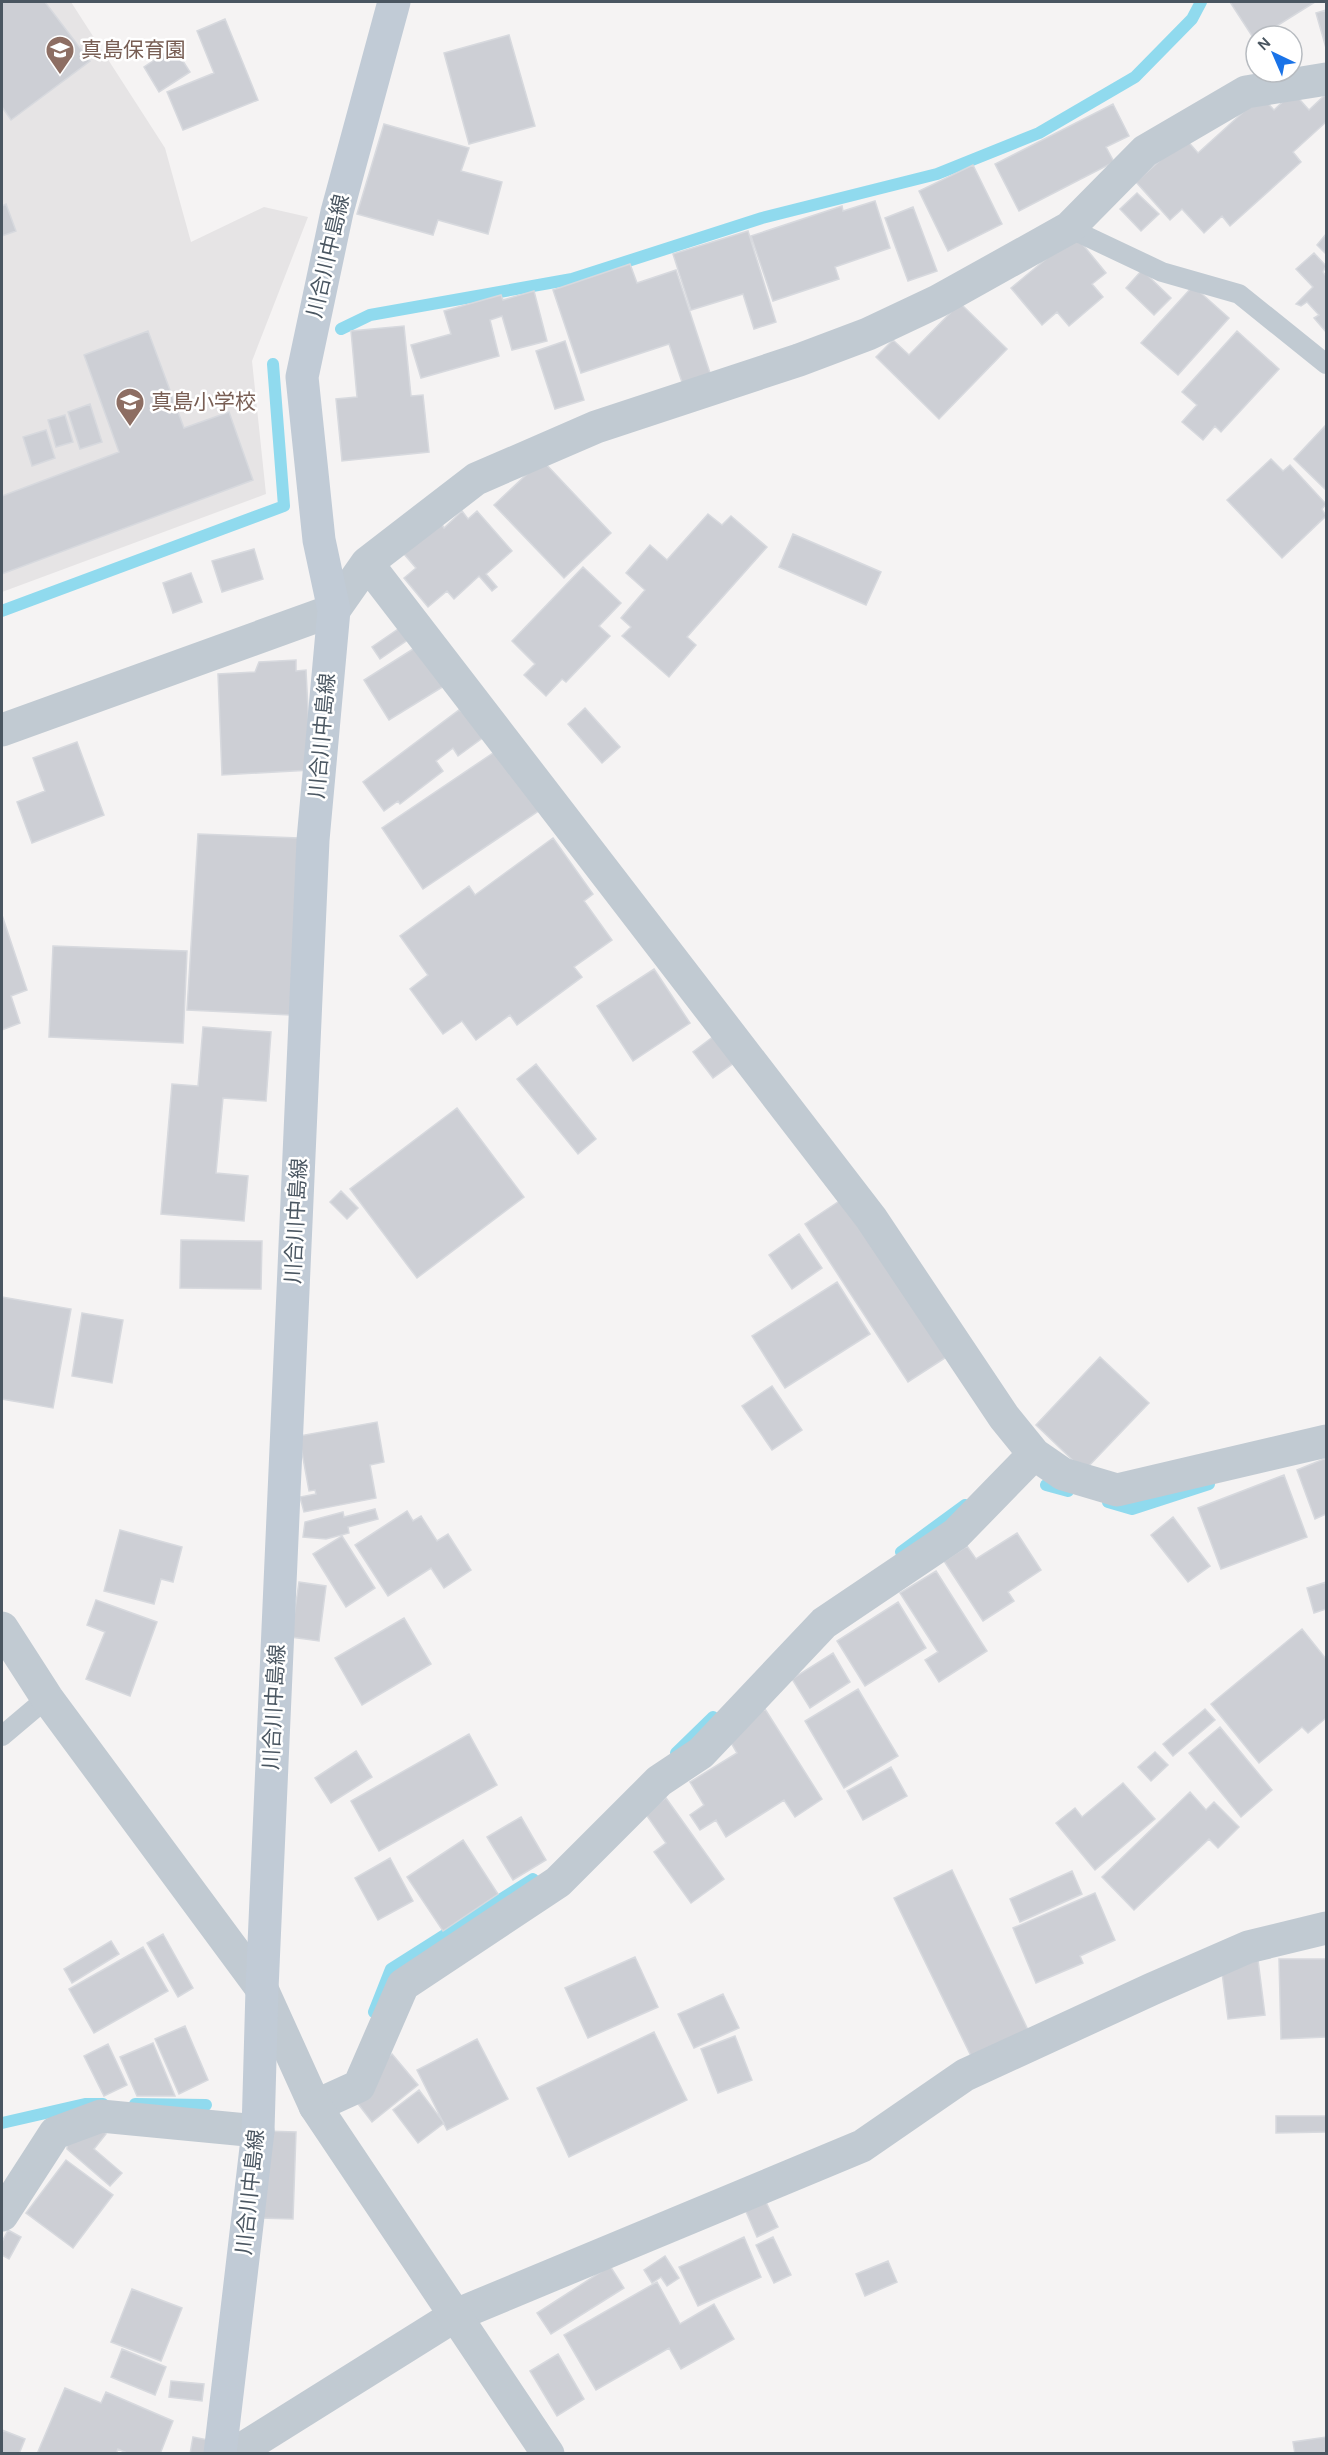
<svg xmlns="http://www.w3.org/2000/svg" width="1328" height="2455" viewBox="0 0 1328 2455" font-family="Karla,'Noto Sans JP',sans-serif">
<rect width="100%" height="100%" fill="#f5f3f3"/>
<path fill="#e6e4e5" d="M2 2H71L165 148 191 242 264 207 308 217 252 361 266 494 2 592Z"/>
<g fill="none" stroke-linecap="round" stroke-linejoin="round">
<path stroke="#90daee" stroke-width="12" d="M341 329 370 315 572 279 762 218 937 174 1039 133 1135 77 1192 19 1201 2
M2 611 284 506 273 364
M1046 1485 1068 1491
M1108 1502 1132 1509 1209 1484
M901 1552 965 1505
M676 1753 713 1717
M374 2012 391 1969 533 1879
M135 2104 206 2105
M2 2123 85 2104H103"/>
</g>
<path fill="#cdcfd5" stroke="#d7d9de" stroke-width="1.5" d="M2 2H45L90 61 11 120 2 107Z
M1230 2H1315L1275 27 1280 36H1256V42Z
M1326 10V48L1316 13Z
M225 19 258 100 183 130 167 92 214 73 197 31Z
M509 35 535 126 469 144 444 53Z
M174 47 190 72 159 92 144 67Z
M1293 92 1309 110 1326 94V122L1293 152 1301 162 1230 226 1222 216 1204 233 1182 209 1170 220 1136 182 1185 138 1198 153 1261 96 1274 110Z
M1113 104 1129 136 1106 147 1114 162 1019 211 995 164Z
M384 124 469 148 461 171 502 182 488 234 438 220 433 235 357 214Z
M973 165 1002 224 948 251 919 191Z
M1137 193 1159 214 1141 231 1120 209Z
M875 201 890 248 835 267 839 279 773 301 751 236 842 206 843 211Z
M6 204 16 231 2 236V206Z
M913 207 937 271 908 281 885 218Z
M748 231 776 322 754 329 743 294 691 310 673 254Z
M1326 234V254L1317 245Z
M1075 235 1106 273 1092 284 1103 297 1069 326 1057 312 1042 325 1011 288Z
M1314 253 1326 266 1323 272 1326 276V332L1314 318 1319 315 1307 302 1301 306 1296 304 1313 287 1296 269Z
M630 264 637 283 676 270 711 376 683 385 669 344 581 373 553 290Z
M1142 270 1171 298 1154 315 1126 288Z
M1193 286 1229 318 1178 375 1141 343Z
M534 291 547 341 512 350 502 316 490 320 499 356 421 378 411 345 451 334 444 311 501 295 503 300Z
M960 303 1007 349 939 419 876 357 893 340 909 355Z
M404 326 411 396 423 395 429 452 342 461 336 399 357 397 351 331Z
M148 331 184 428 229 412 253 480 2 574V496L119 452 84 355Z
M1237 331 1279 369 1221 432 1215 426 1203 440 1182 422 1197 405 1182 392Z
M565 341 584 400 555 409 536 351Z
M90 404 102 442 80 449 68 412Z
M65 415 73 442 56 447 48 420Z
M1326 425V490L1294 459Z
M46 430 55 458 32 466 23 437Z
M1271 459 1283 471 1290 465 1326 504 1322 509 1326 516 1282 558 1227 500Z
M542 460 611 533 564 578 494 505Z
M462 511 468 519 477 511 512 551 486 574 497 587 492 591 479 576 454 599 447 591 428 607 404 578 416 568 404 554 441 523 444 528Z
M708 514 722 525 731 516 767 547 687 637 696 645 669 677 622 636 631 627 621 618 645 590 626 573 650 545 667 560Z
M793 534 881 572 866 605 779 567Z
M254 549 263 579 222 592 212 561Z
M583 567 621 603 599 626 610 636 566 682 562 679 546 696 524 675 535 664 512 641Z
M191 573 202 602 173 613 163 583Z
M404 625 412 637 380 659 372 647Z
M424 642 449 683 389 720 364 680Z
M296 660V671L306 670 311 770 222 775 218 674 255 672 259 662Z
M585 708 620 747 602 763 568 724Z
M459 710 492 731 458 756 453 748 436 761 443 771 400 804 398 801 384 811 363 782Z
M77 742 104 815 32 843 17 802 45 791 33 758Z
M499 749 540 810 423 889 382 828Z
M198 834 299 838 290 1015 187 1010Z
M553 838 593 894 584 901 612 940 574 967 582 977 517 1025 510 1015 476 1040 462 1021 443 1034 410 989 428 975 400 936 469 886 475 895Z
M2 915 27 990 11 996 20 1023 2 1030Z
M53 946 187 951 183 1043 49 1037Z
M654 969 690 1023 633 1061 597 1006Z
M203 1027 271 1032 266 1101 223 1098 216 1173 248 1176 244 1221 161 1214 172 1084 198 1086Z
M718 1033 738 1060 713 1078 693 1052Z
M536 1064 596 1139 578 1154 517 1079Z
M457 1108 524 1197 417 1278 350 1189Z
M341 1191 358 1208 347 1219 330 1202Z
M844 1198 948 1356 908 1382 805 1224Z
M799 1234 822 1268 792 1289 769 1255Z
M181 1240 262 1241 261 1289 180 1288Z
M837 1282 870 1334 785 1388 752 1336Z
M2 1297 71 1309 53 1408 2 1399Z
M82 1313 123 1320 112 1383 72 1376Z
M1100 1357 1149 1403 1084 1471 1036 1425Z
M772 1386 802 1430 772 1450 742 1406Z
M377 1422 384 1462 370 1465 376 1498 304 1512 300 1497 316 1494 315 1490 309 1491 299 1436Z
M1326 1458V1514L1315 1519 1297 1470Z
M1284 1475 1307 1537 1221 1569 1198 1508Z
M375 1509 378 1519 348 1527 349 1533 326 1539 303 1537 305 1522 343 1512 344 1517Z
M407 1511 413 1521 421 1516 437 1541 448 1534 471 1570 444 1588 431 1568 388 1596 355 1545Z
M1173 1517 1210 1566 1188 1582 1151 1535Z
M120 1530 182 1547 173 1582 161 1579 154 1604 104 1591Z
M1017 1533 1041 1570 1008 1592 1014 1601 983 1621 944 1561 967 1546 976 1559Z
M342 1536 375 1588 346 1607 313 1554Z
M936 1571 987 1651 939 1682 925 1660 938 1652 900 1593Z
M299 1582 326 1586 319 1641 291 1637Z
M1326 1582V1609L1314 1613 1307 1588Z
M96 1600 157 1622 130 1696 86 1679 105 1632 87 1625Z
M898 1602 926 1648 865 1686 837 1641Z
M404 1618 431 1664 362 1705 335 1658Z
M1302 1629 1326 1659V1718L1308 1733 1302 1727 1259 1763 1211 1704Z
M833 1653 850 1682 810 1708 792 1679Z
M858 1689 898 1756 844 1788 805 1721Z
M765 1709 822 1799 795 1817 784 1800 726 1837 716 1820 700 1830 690 1815 704 1805 690 1782 737 1753 726 1734Z
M1205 1709 1215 1720 1173 1756 1163 1744Z
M1220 1727 1272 1790 1241 1817 1189 1753Z
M469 1734 497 1785 379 1851 351 1801Z
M356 1751 372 1777 331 1803 315 1778Z
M1155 1752 1168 1765 1151 1781 1138 1767Z
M891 1767 907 1796 863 1820 847 1791Z
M1123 1783 1155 1819 1095 1870 1056 1823 1075 1808 1082 1817Z
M1190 1792 1206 1810 1214 1802 1239 1827 1218 1848 1209 1839 1134 1910 1102 1877Z
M666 1798 724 1879 691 1903 654 1852 666 1843 645 1813Z
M521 1817 546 1860 513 1880 487 1837Z
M463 1840 498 1894 443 1931 407 1877Z
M390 1858 413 1901 378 1920 355 1878Z
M952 1870 1028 2030 972 2058 894 1898Z
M1072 1871 1082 1894 1020 1922 1010 1899Z
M1095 1893 1115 1940 1080 1956 1083 1963 1036 1983 1013 1928Z
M163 1934 193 1988 178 1997 147 1943Z
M111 1941 119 1954 72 1983 64 1969Z
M143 1947 168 1991 94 2033 69 1989Z
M635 1957 658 2007 588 2038 565 1988Z
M1279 1959H1326V2037L1281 2039Z
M1258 1960 1265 2015 1228 2019 1221 1965Z
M723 1994 739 2028 694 2048 678 2014Z
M185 2026 208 2080 179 2094 155 2039Z
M654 2032 687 2100 569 2157 537 2088Z
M735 2036 752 2080 718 2093 701 2049Z
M477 2039 508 2099 447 2130 417 2070Z
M153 2043 175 2096H137L120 2057Z
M108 2044 127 2085 104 2096 84 2056Z
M392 2054 418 2085 372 2122 352 2096 378 2065Z
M419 2090 444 2123 418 2143 393 2110Z
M1276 2116H1326V2132L1276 2133Z
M101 2123 106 2134 94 2149 122 2173 110 2186 67 2149 68 2136Z
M263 2131 296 2132 293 2219 260 2218Z
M66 2160 113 2195 73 2248 26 2213Z
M764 2198 778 2227 757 2237 744 2207Z
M8 2230 21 2237 9 2259 2 2255V2242Z
M744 2237 761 2277 698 2306 679 2267Z
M773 2237 791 2275 774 2283 756 2245Z
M665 2256 679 2278 667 2286 661 2277 652 2283 644 2270Z
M888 2261 897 2282 865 2296 856 2274Z
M610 2266 624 2288 551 2334 537 2313Z
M657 2282 680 2324 714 2304 734 2339 681 2369 669 2348 596 2390 564 2335Z
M132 2289 182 2308 161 2361 111 2342Z
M122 2349 166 2367 155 2395 111 2377Z
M558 2354 584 2399 557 2416 530 2371Z
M171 2381 204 2384 202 2401 169 2397Z
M65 2388 101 2403 106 2392 173 2421 160 2454H129L118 2449 116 2454H37Z
M2 2430 25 2439 19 2454H2Z
M193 2437 208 2440 205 2454H190Z
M1326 2437V2454H1295L1293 2442Z"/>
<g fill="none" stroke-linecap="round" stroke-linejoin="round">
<path stroke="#c1cad2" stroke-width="20" d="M1069 228 1162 272 1239 294 1326 364
M2 1736 47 1698"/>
<path stroke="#c1cad2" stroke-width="33" d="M367 563 871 1218 1004 1417 1034 1454 1063 1474 1117 1490 1326 1441
M2 730 334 610 367 563 476 479 596 427 799 360 868 334 938 301 1069 228 1145 151 1246 92 1326 79
M315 2106 359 2086 403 1985 558 1882 659 1781 701 1753 824 1623 956 1534 1034 1454
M2 2215 55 2133 101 2116 258 2131
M234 2454 456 2315 862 2146 965 2075 1152 1989 1248 1947 1326 1928"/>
<path stroke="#c1cad2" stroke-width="33" d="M2 1628 47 1698 262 1989 315 2106 548 2454"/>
<path stroke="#c1cbd6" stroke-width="33" d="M220 2454 258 2131 262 1989 313 840 334 610 319 540 302 377 337 212 394 2"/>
</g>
<defs>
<g id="school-pin" transform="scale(1.5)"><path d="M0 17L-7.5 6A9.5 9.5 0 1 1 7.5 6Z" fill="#8d6e63" stroke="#fff"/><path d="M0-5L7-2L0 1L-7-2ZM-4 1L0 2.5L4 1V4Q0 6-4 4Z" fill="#fff"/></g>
</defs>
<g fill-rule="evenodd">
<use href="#school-pin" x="60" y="50"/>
<use href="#school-pin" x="130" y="402"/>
</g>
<g text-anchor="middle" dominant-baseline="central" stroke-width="5" stroke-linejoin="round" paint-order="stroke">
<g font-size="21" fill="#785e54" stroke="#fff" text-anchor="start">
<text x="81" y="50">真島保育園</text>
<text x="151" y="402">真島小学校</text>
</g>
<g font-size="21" fill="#4a5661" stroke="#fff">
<text transform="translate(328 256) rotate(-77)">川合川中島線</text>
<text transform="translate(322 736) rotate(-85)">川合川中島線</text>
<text transform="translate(296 1221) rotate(-87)">川合川中島線</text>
<text transform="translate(274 1707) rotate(-87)">川合川中島線</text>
<text transform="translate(250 2192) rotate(-84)">川合川中島線</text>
</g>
</g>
<rect width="1328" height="2455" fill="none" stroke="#4a5661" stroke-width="6"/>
<g transform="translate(1274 54) rotate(316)"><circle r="28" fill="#ffffff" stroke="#b7bbc0" stroke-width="1.5"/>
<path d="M0-4.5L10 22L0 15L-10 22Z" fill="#1a73e8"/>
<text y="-9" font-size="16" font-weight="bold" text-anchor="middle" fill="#4a5661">N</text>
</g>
</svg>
